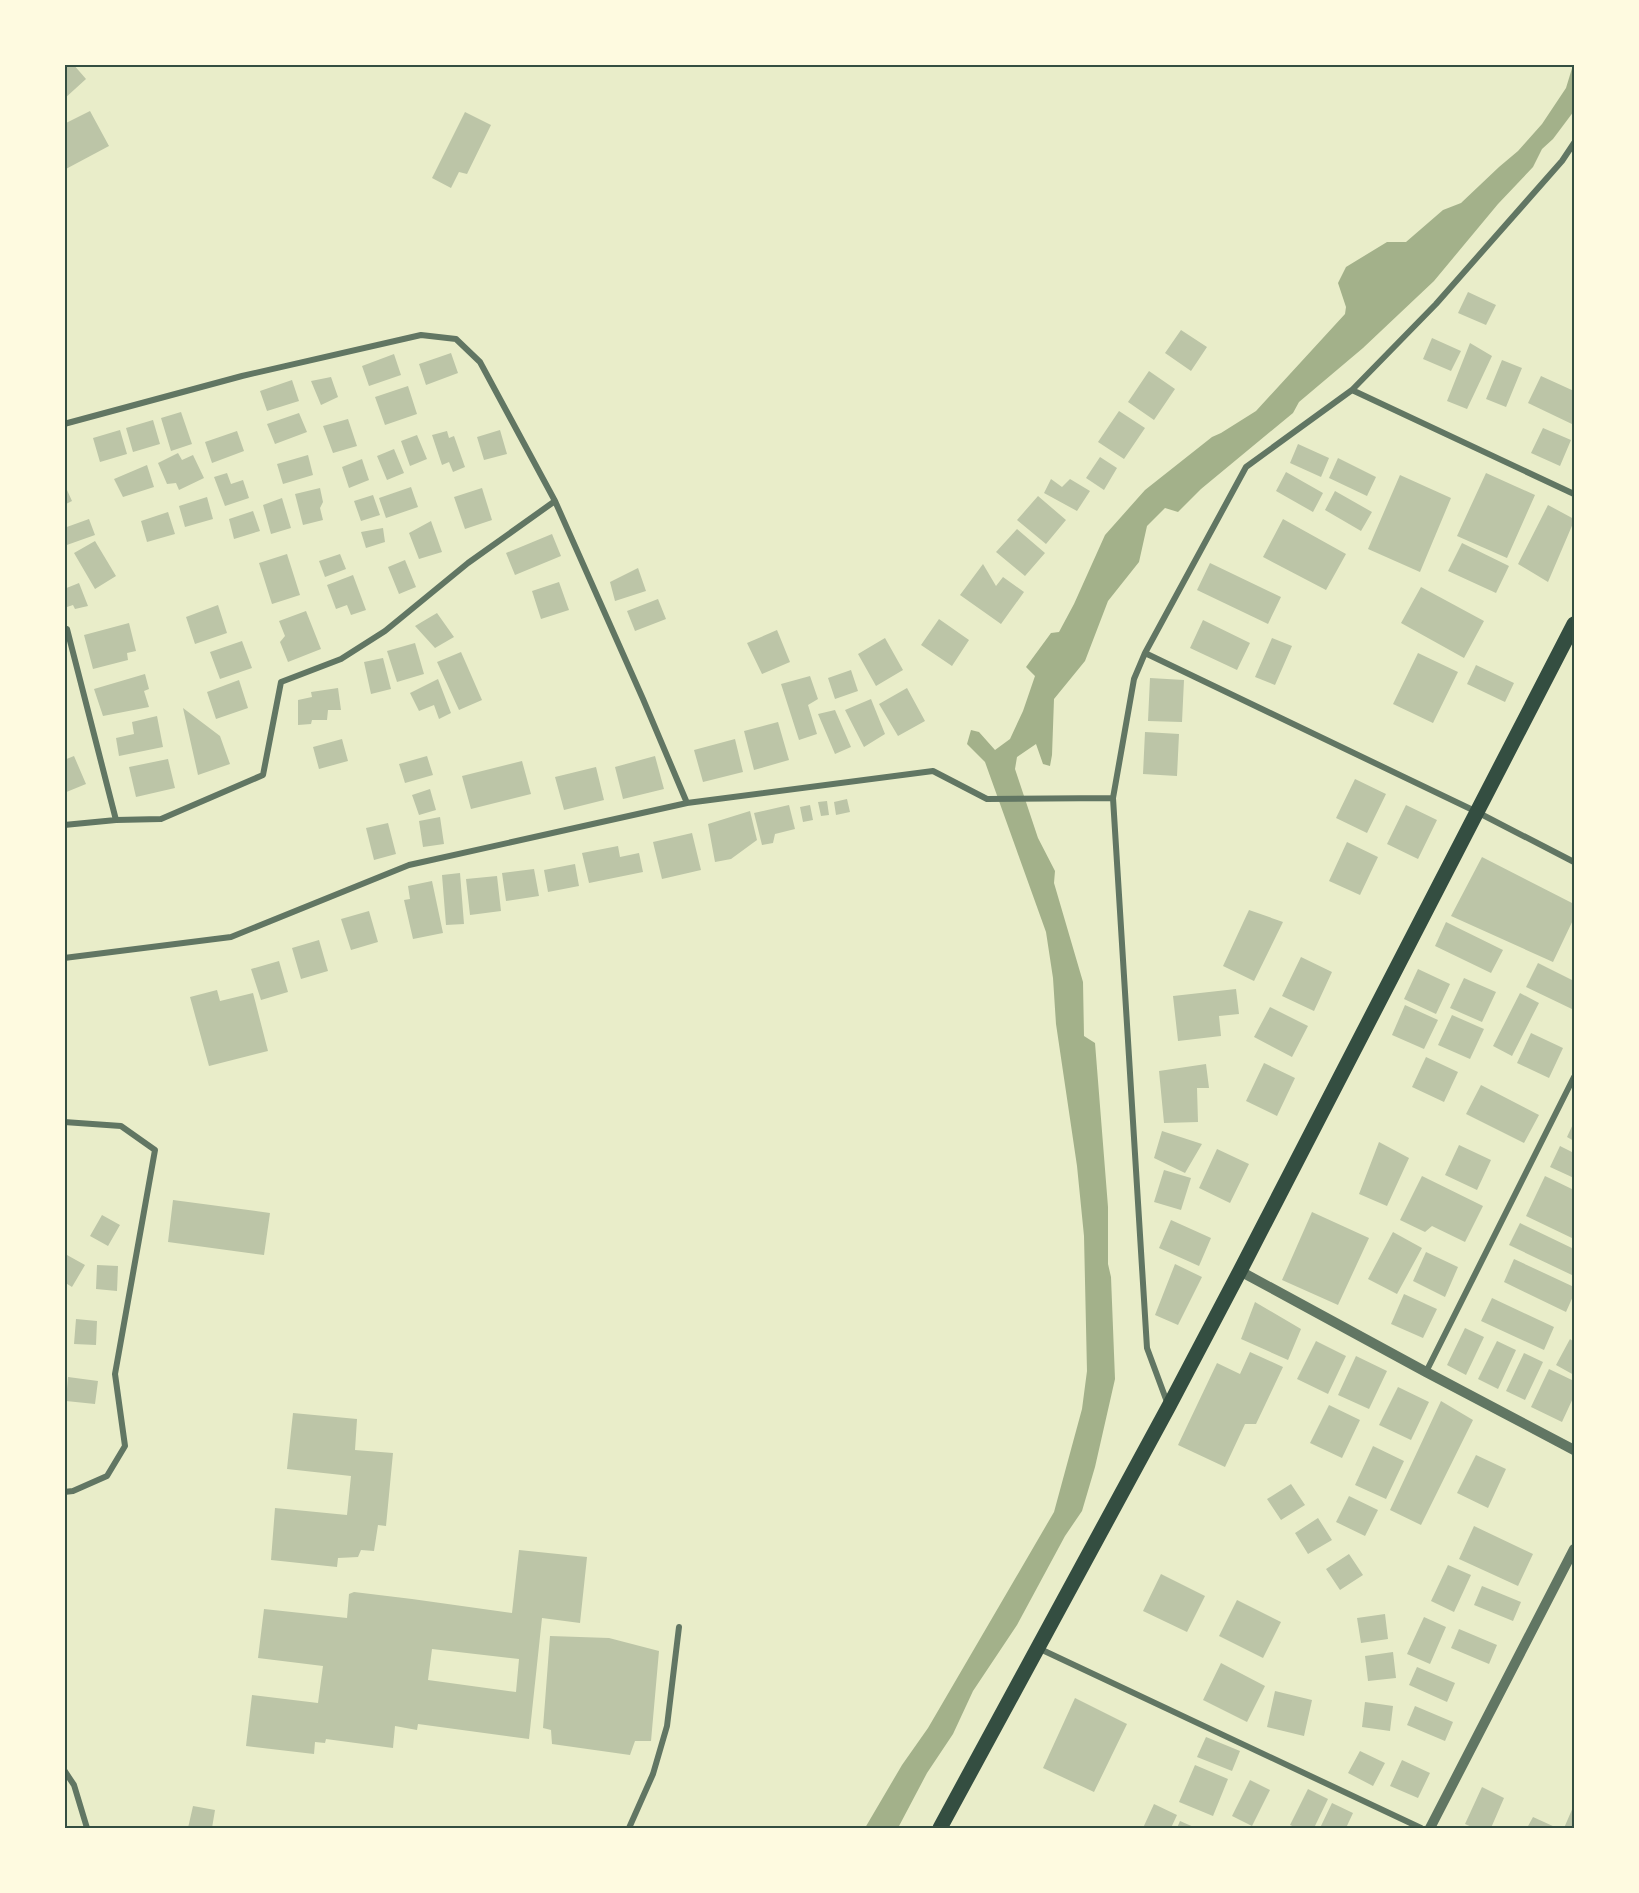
<svg xmlns="http://www.w3.org/2000/svg" width="1639" height="1893" viewBox="0 0 1639 1893" font-family="Poppins,sans-serif">
<rect width="100%" height="100%" fill="#e9edc9"/>
<path fill="#a3b18a" d="M1573 65 1574 111 1553 139 1542 149 1533 167 1498 204 1434 281 1363 348 1299 402 1293 413 1201 489 1178 512 1165 508 1147 526 1139 562 1108 601 1085 661 1054 699 1052 755 1050 766 1043 764 1036 744 1017 757 1015 769 1038 838 1055 871 1054 883 1083 982 1084 1036 1095 1043 1108 1207V1264L1111 1277 1115 1379 1095 1467 1082 1511 1065 1536 1017 1625 973 1691 953 1734 927 1773 898 1828H865L902 1765 928 1728 1054 1512 1082 1409 1087 1371 1084 1236 1077 1166 1056 1024 1053 978 1046 932 985 762 967 744 971 730 979 732 995 750 1010 739 1023 711 1035 676 1026 667 1051 633 1059 632 1074 604 1105 535 1145 490 1212 437 1221 433 1256 411 1345 314 1346 307 1338 283 1346 267 1387 242H1406L1443 210 1461 203 1499 167 1518 151 1542 124 1566 88Z"/>
<path fill="#bcc5a7" fill-rule="evenodd" d="M64 64H73L86 79 64 99Z
M90 111 109 146 64 170V124Z
M465 112 491 125 467 174 459 172 451 188 432 178Z
M1468 292 1496 305 1486 325 1458 313Z
M1181 330 1207 347 1191 371 1165 353Z
M1432 338 1461 351 1451 371 1423 359Z
M1470 343 1492 356 1467 409 1447 401Z
M451 353 458 373 426 385 419 364Z
M394 354 401 375 369 386 362 366Z
M1502 360 1522 368 1506 407 1486 399Z
M1149 371 1175 389 1154 420 1128 402Z
M1541 376 1574 391V425L1528 403Z
M331 377 338 397 321 405 311 381Z
M292 380 299 401 267 411 260 391Z
M408 386 417 414 385 425 375 397Z
M1119 411 1145 428 1124 459 1098 442Z
M181 412 192 444 171 451 161 418Z
M299 413 307 432 275 444 267 424Z
M348 419 357 446 333 453 323 426Z
M153 420 160 444 133 452 126 428Z
M1543 428 1571 440 1560 466 1531 453Z
M120 430 127 454 100 462 93 438Z
M500 430 507 454 484 460 477 437Z
M237 431 244 451 212 463 205 442Z
M447 431 449 438 454 436 465 467 453 472 449 462 442 465 432 435Z
M417 435 427 459 410 466 401 441Z
M1298 444 1329 458 1321 477 1290 463Z
M394 449 404 473 387 480 377 456Z
M178 453 182 460 193 455 204 478 179 490 176 483 167 484 158 463Z
M308 455 313 475 283 484 277 464Z
M1100 457 1117 468 1104 490 1086 478Z
M1338 458 1376 477 1367 496 1329 478Z
M362 459 369 480 349 488 342 467Z
M147 465 154 487 123 497 114 479Z
M1286 472 1323 493 1313 512 1276 491Z
M227 473 231 484 243 480 249 498 225 506 214 477Z
M1486 473 1535 495 1507 558 1457 536Z
M1400 475 1451 498 1420 572 1368 549Z
M1051 479 1062 487 1070 479 1090 491 1077 511 1044 493Z
M411 487 418 507 386 518 379 498Z
M320 488 323 502 320 508 323 520 303 525 295 494Z
M482 488 492 520 465 529 454 497Z
M67 490 72 501 64 505V492Z
M1335 491 1372 512 1361 531 1325 510Z
M373 495 380 515 361 521 354 501Z
M1038 496 1066 520 1046 544 1017 520Z
M207 497 213 519 185 527 179 506Z
M282 498 291 528 271 534 263 505Z
M1548 505 1574 519V521L1548 582 1518 564Z
M253 511 260 531 234 539 229 519Z
M168 512 175 534 147 542 141 521Z
M89 519 95 535 64 546V528Z
M1283 519 1346 554 1326 590 1263 557Z
M431 521 442 552 419 559 409 533Z
M383 528 385 542 366 548 361 532Z
M1017 529 1045 553 1025 576 996 552Z
M552 534 561 556 515 575 506 553Z
M95 541 116 576 95 589 74 553Z
M1462 543 1509 566 1496 593 1448 571Z
M287 554 300 595 272 604 259 563Z
M340 554 346 569 325 577 319 561Z
M405 560 416 587 399 594 388 567Z
M1210 563 1281 597 1268 624 1197 590Z
M983 564 996 586 1003 577 1024 592 1001 624 960 595Z
M638 568 646 591 615 601 610 582Z
M353 575 366 610 351 615 347 605 336 609 327 585Z
M559 582 569 610 541 619 532 591Z
M79 583 88 606 75 609 73 605 64 608V589Z
M1421 587 1484 621 1464 658 1401 623Z
M658 599 666 619 635 631 627 611Z
M218 605 227 633 195 644 186 617Z
M306 611 321 649 288 662 280 642 285 636 279 621Z
M437 613 454 637 435 648 415 626Z
M939 619 969 640 952 666 921 645Z
M1203 620 1250 643 1237 670 1190 648Z
M129 623 136 651 127 653 128 660 93 669 84 635Z
M777 630 790 662 762 674 747 643Z
M885 638 903 670 876 686 858 654Z
M1272 638 1292 646 1275 685 1255 677Z
M242 641 252 668 220 679 210 652Z
M415 643 424 674 397 682 387 651Z
M461 652 482 700 459 710 437 662Z
M1418 653 1458 672 1433 723 1393 704Z
M383 658 391 689 371 694 364 662Z
M1476 665 1514 683 1505 702 1467 684Z
M851 670 858 691 835 699 828 678Z
M145 674 149 689 144 691 149 707 103 716 94 689Z
M810 676 818 699 808 705 817 734 799 740 781 684Z
M1150 678 1184 680 1182 722 1148 721Z
M438 679 451 713 439 719 434 705 419 711 410 693Z
M239 680 248 708 216 719 207 692Z
M338 688 341 710H328L327 720H312L311 724 298 725V700L312 697 311 692Z
M907 688 925 721 898 736 879 704Z
M871 699 885 734 864 747 845 710Z
M183 708 220 736 230 764 198 775Z
M835 710 851 747 835 754 818 714Z
M157 716 163 747 119 756 116 738 134 734 132 722Z
M778 722 789 760 754 770 744 731Z
M1145 732 1179 734 1177 776 1143 774Z
M342 739 348 761 319 769 313 747Z
M735 739 743 772 703 782 694 750Z
M74 756 86 784 64 793V760Z
M427 756 433 775 405 783 399 764Z
M655 756 664 789 623 799 615 767Z
M168 759 175 788 136 797 129 767Z
M522 761 531 794 471 809 462 776Z
M596 767 604 800 564 810 555 777Z
M1355 779 1386 794 1367 833 1336 818Z
M430 789 436 810 419 815 412 795Z
M847 799 850 812 836 815 834 802Z
M827 801 829 815 821 816 818 802Z
M789 805 795 829 775 834 773 843 762 845 754 813Z
M810 805 813 820 803 822 800 807Z
M1406 805 1437 820 1418 859 1387 844Z
M750 811 757 840 731 859 715 862 708 824Z
M440 817 444 844 423 847 419 821Z
M388 823 396 854 374 860 366 828Z
M692 833 701 870 662 879 653 842Z
M1347 842 1378 857 1360 895 1329 881Z
M618 846 620 857 639 853 643 872 589 883 582 853Z
M1482 857 1574 904V918L1553 962 1451 916Z
M575 864 579 886 548 892 544 870Z
M534 869 539 896 506 901 502 873Z
M460 873 464 924 446 925 442 875Z
M497 876 501 911 470 915 466 879Z
M432 881 443 933 413 939 404 900 410 899 408 886Z
M1249 910 1283 922 1254 981 1223 966Z
M369 911 378 942 351 950 341 919Z
M1446 922 1503 950 1491 973 1435 946Z
M319 940 328 971 301 979 292 948Z
M1301 957 1332 972 1314 1011 1282 996Z
M279 961 288 992 261 1000 251 969Z
M1538 963 1574 981V1010L1526 987Z
M1418 969 1450 984 1436 1014 1404 999Z
M1464 978 1496 992 1482 1022 1450 1008Z
M1236 989 1239 1014 1219 1016 1221 1036 1178 1041 1173 996Z
M217 990 220 1001 253 993 268 1051 209 1066 190 997Z
M1520 993 1539 1003 1512 1056 1493 1046Z
M1405 1005 1438 1020 1424 1049 1392 1035Z
M1270 1007 1308 1026 1292 1057 1254 1037Z
M1452 1015 1484 1029 1470 1059 1438 1045Z
M1531 1033 1563 1048 1549 1078 1517 1063Z
M1426 1057 1458 1072 1444 1102 1412 1087Z
M1264 1063 1295 1078 1277 1116 1246 1101Z
M1206 1064 1209 1088H1197L1198 1122 1164 1123 1159 1071Z
M1481 1085 1539 1115 1524 1143 1466 1114Z
M1574 1122V1141L1567 1137Z
M1162 1131 1202 1144 1185 1173 1154 1158Z
M1379 1142 1409 1158 1387 1206 1359 1194Z
M1459 1145 1491 1160 1477 1190 1445 1175Z
M1560 1146 1574 1153V1178L1550 1167Z
M1217 1149 1249 1164 1230 1203 1199 1188Z
M1164 1170 1191 1178 1181 1210 1154 1202Z
M1422 1176 1483 1206 1465 1242 1432 1226 1425 1232 1400 1220Z
M1545 1176 1574 1190V1239L1526 1216Z
M173 1200 270 1213 264 1255 168 1242Z
M1312 1212 1369 1238 1338 1305 1282 1280Z
M102 1215 120 1225 108 1246 90 1236Z
M1171 1220 1211 1238 1199 1266 1159 1248Z
M1520 1223 1574 1249V1276L1509 1245Z
M1393 1232 1422 1248 1397 1294 1368 1279Z
M1426 1252 1458 1267 1445 1297 1413 1281Z
M67 1255 85 1265 72 1287 64 1282V1259Z
M1514 1259 1574 1287V1294L1566 1312 1504 1282Z
M1175 1264 1202 1277 1178 1325 1155 1315Z
M97 1265 118 1266 117 1291 96 1289Z
M1404 1294 1437 1309 1423 1338 1391 1324Z
M1492 1298 1554 1327 1544 1350 1481 1321Z
M1255 1302 1301 1329 1288 1360 1241 1339Z
M76 1319 97 1321 96 1345 74 1344Z
M1465 1328 1484 1337 1466 1375 1447 1365Z
M1570 1339 1574 1342V1375L1556 1365Z
M1316 1341 1346 1356 1328 1394 1297 1379Z
M1497 1341 1516 1350 1498 1389 1478 1379Z
M1250 1352 1283 1367 1256 1424H1245L1225 1467 1178 1445 1217 1363 1240 1374Z
M1524 1353 1543 1362 1525 1400 1506 1391Z
M1356 1356 1387 1371 1369 1409 1338 1395Z
M1549 1369 1574 1381V1396L1562 1422 1531 1407Z
M68 1377 98 1381 95 1404 66 1401Z
M1398 1387 1429 1402 1411 1440 1379 1425Z
M1441 1401 1473 1420 1421 1525 1390 1510Z
M1329 1405 1360 1420 1342 1458 1310 1443Z
M293 1413 357 1419 355 1450 393 1453 386 1526 378 1525 374 1551 361 1550 358 1557 338 1558 337 1567 271 1560 275 1508 347 1515 351 1476 287 1469Z
M1373 1446 1404 1461 1386 1499 1355 1485Z
M1476 1455 1506 1469 1488 1508 1457 1493Z
M1291 1484 1305 1505 1281 1520 1267 1499Z
M1349 1496 1378 1510 1365 1536 1336 1522Z
M1318 1518 1332 1540 1308 1554 1295 1533Z
M1474 1526 1533 1554 1518 1586 1459 1559Z
M519 1550 587 1557 580 1623 542 1618 529 1739 418 1724 417 1730 395 1726 393 1748 326 1739 325 1743 315 1742 314 1754 246 1746 252 1695 318 1703 323 1666 258 1658 264 1609 347 1618 349 1594 354 1592 412 1599 512 1613ZM432 1649 519 1659 516 1692 428 1680Z
M1349 1554 1363 1575 1340 1590 1326 1569Z
M1448 1565 1471 1575 1454 1612 1431 1601Z
M1161 1574 1205 1596 1187 1632 1143 1611Z
M1482 1586 1521 1602 1513 1621 1474 1605Z
M1237 1600 1281 1622 1263 1658 1219 1636Z
M1385 1614 1388 1639 1361 1643 1357 1618Z
M1424 1617 1446 1627 1430 1664 1407 1654Z
M1459 1629 1497 1645 1489 1664 1451 1648Z
M550 1636 609 1638 659 1651 651 1741H635L630 1755 552 1744 551 1730 543 1728Z
M1393 1652 1396 1678 1368 1681 1365 1656Z
M1221 1663 1265 1686 1247 1722 1203 1700Z
M1417 1667 1455 1683 1447 1702 1409 1685Z
M1275 1691 1312 1700 1304 1736 1267 1727Z
M1075 1698 1127 1724 1094 1792 1043 1768Z
M1365 1702 1393 1706 1390 1731 1362 1727Z
M1415 1706 1453 1722 1445 1741 1407 1725Z
M1206 1737 1240 1751 1232 1771 1197 1757Z
M1360 1751 1385 1763 1373 1786 1348 1773Z
M1402 1760 1430 1773 1418 1798 1390 1786Z
M1195 1765 1228 1779 1213 1816 1179 1802Z
M1250 1780 1270 1790 1252 1826 1232 1816Z
M1482 1787 1504 1798 1491 1828H1474L1465 1824Z
M1308 1789 1328 1799 1314 1828H1297L1290 1825Z
M1332 1803 1353 1813 1346 1828H1320Z
M1154 1804 1177 1815 1171 1828H1143Z
M1574 1805V1828H1564Z
M193 1806 215 1810 212 1828H188Z
M1533 1817 1555 1827V1828H1527Z
M1180 1821 1196 1828H1177Z"/>
<g fill="none" stroke-linecap="round" stroke-linejoin="round">
<path stroke="#617663" stroke-width="6" d="M1352 390 1574 494
M64 424 242 376 421 335 456 339 480 362 555 501 643 699 687 803
M64 628 67 629 116 820
M1145 653 1477 812 1574 862
M64 825 116 820 161 819 263 775 281 682 341 659 385 631 468 563 555 501
M64 958 231 937 409 865 687 803 933 771 987 799 1113 798
M64 1122 121 1126 155 1150 115 1374 125 1446 107 1476 73 1491 64 1492
M1426 1372 1574 1077
M1167 1402 1147 1348 1113 798 1134 679 1145 653 1246 467 1352 390 1436 304 1562 161 1574 143
M1038 1648 1421 1828
M64 1770 74 1785 87 1828
M629 1828 653 1774 667 1726 679 1627"/>
<path stroke="#617663" stroke-width="10" d="M1240 1271 1426 1372 1574 1450
M1430 1828 1574 1549"/>
<path stroke="#344e41" stroke-width="15" d="M940 1828 1169 1406 1240 1271 1574 624"/>
</g>
<rect width="1639" height="1893" fill="none" stroke="#fefae0" stroke-width="132"/>
<rect x="66" y="66" width="1507" height="1761" fill="none" stroke="#344e41" stroke-width="2"/>
</svg>
